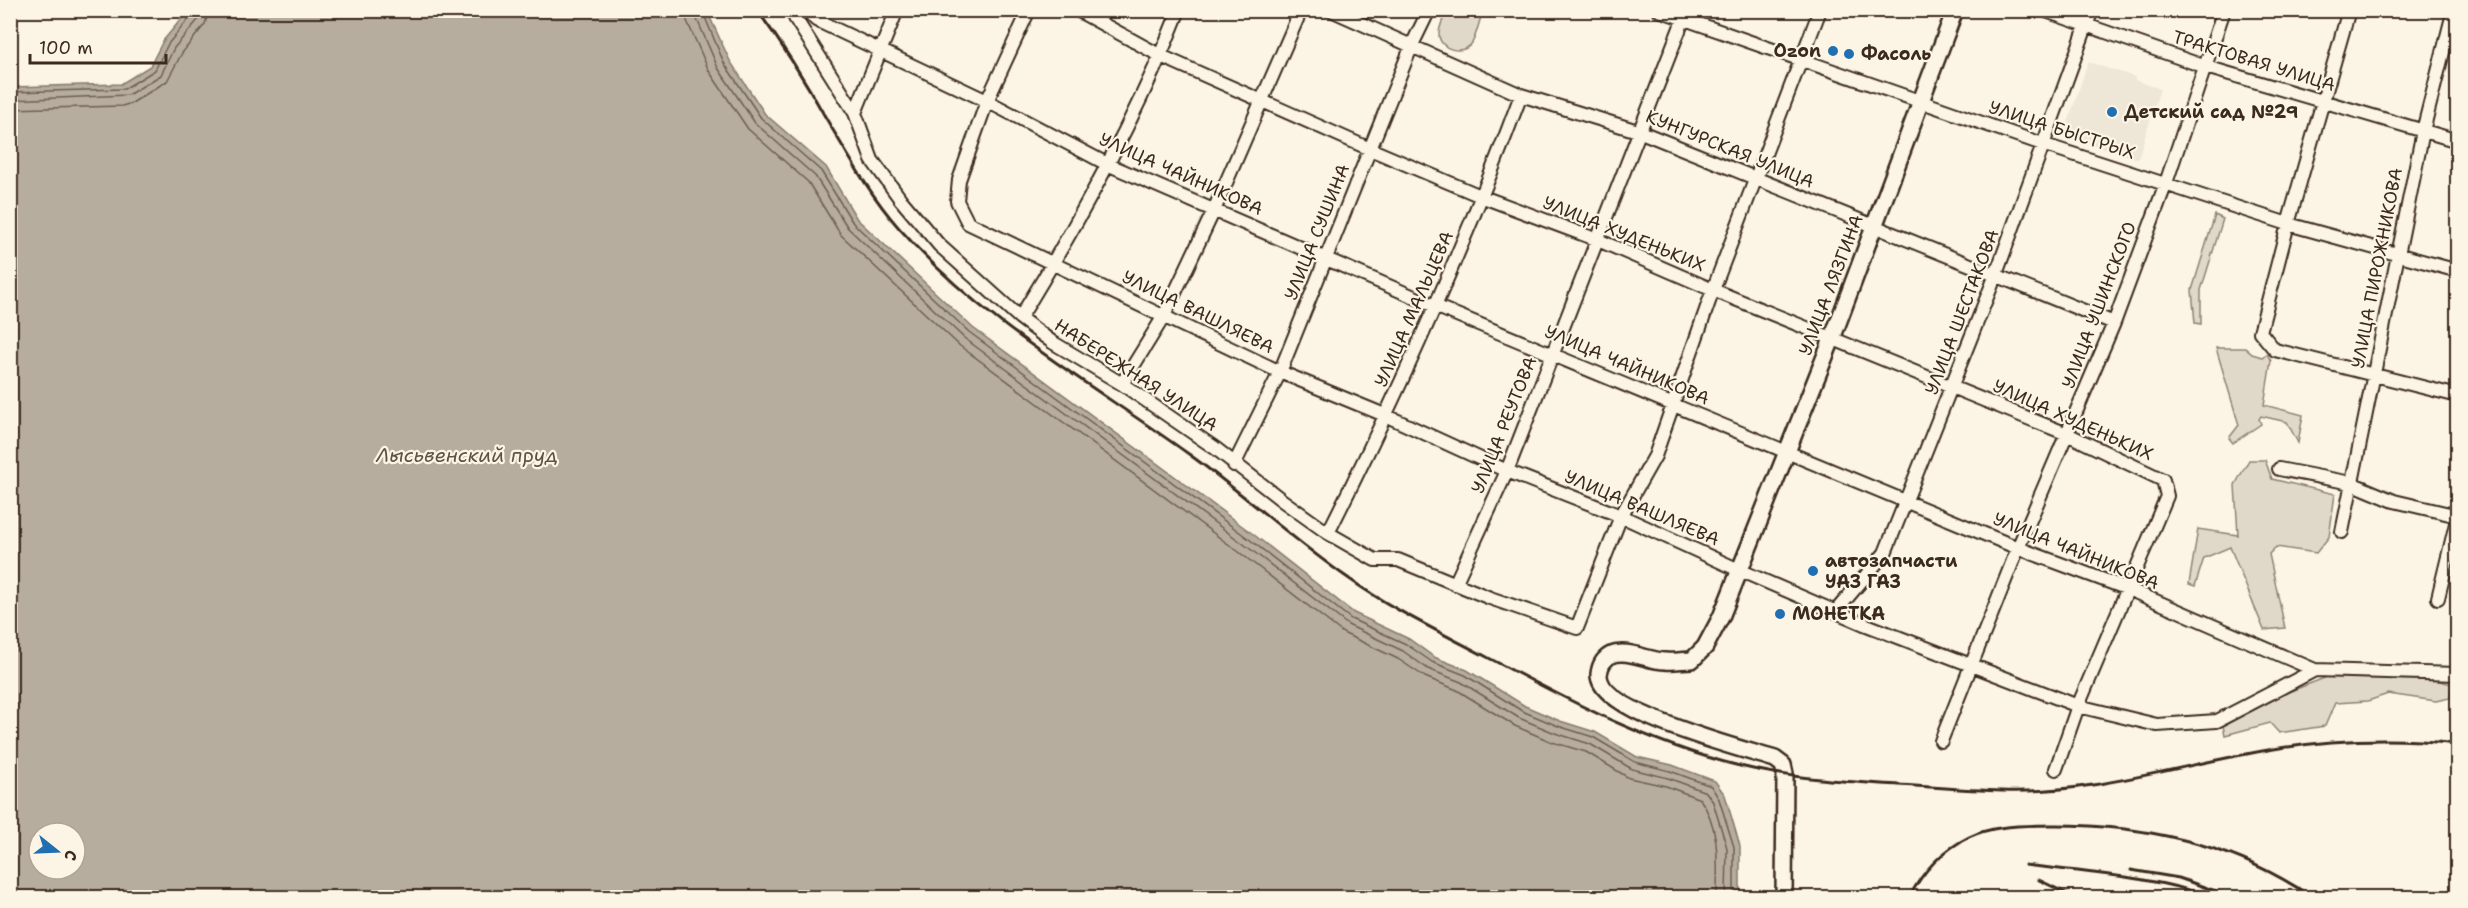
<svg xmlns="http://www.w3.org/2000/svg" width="2468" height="908" viewBox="0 0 2468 908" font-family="'Shantell Sans',sans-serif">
<rect width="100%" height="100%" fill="#fcf5e5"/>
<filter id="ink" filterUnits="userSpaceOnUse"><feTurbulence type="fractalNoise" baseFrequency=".0167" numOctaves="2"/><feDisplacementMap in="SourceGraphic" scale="12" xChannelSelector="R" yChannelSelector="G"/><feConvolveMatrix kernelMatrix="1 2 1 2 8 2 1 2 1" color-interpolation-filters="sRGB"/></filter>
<g filter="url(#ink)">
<path fill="#eee6d6" d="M2088 62 2135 77V80L2160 89 2138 159 2064 135Z"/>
<path fill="#e0d8c8" stroke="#8e8173" stroke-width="1.5" d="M1447 11H1483C1479 21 1477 34 1472 43 1463 56 1439 50 1439 34 1439 26 1444 17 1447 11Z
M2215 215 2223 219 2201 290V324L2195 323 2192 290Z
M2216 348H2245L2252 354 2262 357 2267 354 2271 361 2264 405 2303 415 2298 443 2287 422 2261 416 2259 419 2261 424 2233 443 2229 438 2239 425Z
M2249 460H2265L2272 479 2335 494 2329 537 2316 553 2276 547 2269 554 2285 628 2264 630 2230 547 2204 558 2195 586 2189 584 2198 529 2238 535 2235 485Z
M2332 675 2427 678 2452 684 2450 698 2436 701 2388 694 2368 701 2335 703 2325 726 2279 733 2270 723 2225 735 2223 726 2286 693Z"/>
<path fill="#b7ad9e" stroke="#85796b" stroke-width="1.5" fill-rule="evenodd" d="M188 11H707L730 61 765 114 826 167 857 219 973 328 1253 534 1354 613 1409 639 1434 657 1467 670 1525 706 1560 721 1595 732 1637 757 1672 765 1715 781 1725 795 1740 846V897H11V87L121 84 150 66 163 41ZM39 833H75V869H39Z"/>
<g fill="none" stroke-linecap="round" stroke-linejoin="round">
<path stroke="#6d5e51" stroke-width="1.5" d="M686 10 687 21 709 71 748 129 808 182 841 235 960 346 1239 552 1343 633 1398 659 1425 677 1457 690 1515 726 1552 742 1586 752 1629 778 1666 786 1700 799C1721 828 1717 864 1717 898
M695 10 696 17 718 68 755 123 815 176 848 228 964 338 1245 545 1348 625 1403 651 1428 669 1461 682 1519 718 1555 733 1590 744 1632 769 1668 778 1706 792 1713 802 1727 848 1726 898
M702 10 724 63 761 118 821 171 853 223 969 332 1249 539 1351 619 1406 644 1432 662 1465 675 1522 711 1558 726 1593 737 1635 762 1670 771 1711 786 1719 799 1734 847V898
M10 92 124 89 155 70 168 44 191 16 192 10
M10 100 128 95 161 75 174 48 198 20 200 10
M10 109 122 106 132 103 167 81 182 53 205 24 209 10"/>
<g stroke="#3b2a1e" stroke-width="16">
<path id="minor" d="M795 10V18L855 113 872 160 901 200 939 245 1020 318 1052 342 1122 384 1215 448 1283 501 1328 533 1375 560H1398L1490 598 1577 628 1621 516 1655 456 1713 290 1820 10
M807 10 816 20 987 101 1107 164 1435 306 2018 548 2128 589 2315 670 2458 674
M1029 10 987 101 959 180 957 201 968 223 1280 372 1387 416 1507 471 1621 516 1739 570 1864 624 2078 706 2157 725 2217 721 2315 670
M1077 10 1161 56 1370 149 1483 197 1598 240 1713 290 2067 434 2163 480 2167 496 2078 706 2056 769
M1331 10 1521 95 1641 132 2114 323
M1659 10 2045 145 2288 224 2458 271
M2043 10 2206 67 2458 141
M2349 10 2288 224 2260 332 2275 350 2458 396
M855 113 897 10
M1020 318C1080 220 1137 117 1179 10
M1122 384 1164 316 1215 208 1301 10
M1234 465 1280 372 1412 45 1429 10
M2279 469 2351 483 2394 501 2458 516
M2342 532 2423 131 2453 13
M1328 533C1400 390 1465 245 1521 95
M1455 584 1507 471 1687 10
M2438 598 2458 515
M1836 611 1885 553 1995 277 2092 10
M1941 741 2018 548 2114 323 2166 183 2224 10"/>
</g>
<g stroke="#3b2a1e" stroke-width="20">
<path id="major" d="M1784 898 1785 774 1783 765 1775 759C1743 749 1597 712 1599 674 1600 666 1603 659 1611 655 1627 648 1648 661 1665 661 1674 662 1683 660 1692 660L1705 647 1721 617 1832 339 1955 10"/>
</g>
<use href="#minor" stroke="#fcf5e5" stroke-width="12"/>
<use href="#major" stroke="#fcf5e5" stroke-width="15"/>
<path stroke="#3b2a1e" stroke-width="3" d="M757 10C783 45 806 82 827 120 849 157 870 195 899 228 981 322 1090 383 1190 455 1244 494 1293 540 1348 578 1391 609 1440 632 1487 657 1572 702 1658 749 1753 769 1796 778 1839 781 1882 784 1922 786 1962 790 2002 791 2093 794 2180 765 2268 750 2331 739 2394 737 2458 744
M2025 865C2088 873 2154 876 2214 898
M2131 870 2179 878 2235 898
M2039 880 2076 898
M1909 898C1922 872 1943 850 1969 837 1994 825 2022 826 2049 825 2143 824 2235 844 2313 898"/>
</g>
</g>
<g fill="#1f6fb2" stroke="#fcf5e5" stroke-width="2">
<circle cx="1833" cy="51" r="6"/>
<circle cx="1849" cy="54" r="6"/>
<circle cx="2112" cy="112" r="6"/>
<circle cx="1813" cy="571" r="6"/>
<circle cx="1780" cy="614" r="6"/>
</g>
<g text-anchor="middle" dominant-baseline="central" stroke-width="4.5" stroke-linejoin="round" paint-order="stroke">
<g font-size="18" font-weight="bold" fill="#3b2a1e" stroke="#fcf5e5" text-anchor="start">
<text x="1821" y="51" text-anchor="end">Ozon</text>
<text x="1861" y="54">Фасоль</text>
<text x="2124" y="112">Детский сад №29</text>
<text x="1825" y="561">автозапчасти<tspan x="1825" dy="21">УАЗ ГАЗ</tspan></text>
<text x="1792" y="614">МОНЕТКА</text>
</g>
<g font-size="18" fill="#3b2a1e" stroke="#fcf5e5">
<text transform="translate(2254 61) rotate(17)">ТРАКТОВАЯ УЛИЦА</text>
<text transform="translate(2062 130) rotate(18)">УЛИЦА БЫСТРЫХ</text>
<text transform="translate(1730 149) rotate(22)">КУНГУРСКАЯ УЛИЦА</text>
<text transform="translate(1181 174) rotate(24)">УЛИЦА ЧАЙНИКОВА</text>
<text transform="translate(1317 232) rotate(-68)">УЛИЦА СУШИНА</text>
<text transform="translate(1624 234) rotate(22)">УЛИЦА ХУДЕНЬКИХ</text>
<text transform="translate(2377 268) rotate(-79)">УЛИЦА ПИРОЖНИКОВА</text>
<text transform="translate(1831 285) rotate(-69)">УЛИЦА ЛЯЗГИНА</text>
<text transform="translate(2099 305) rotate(-69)">УЛИЦА УШИНСКОГО</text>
<text transform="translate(1414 309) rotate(-66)">УЛИЦА МАЛЬЦЕВА</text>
<text transform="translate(1198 312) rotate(26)">УЛИЦА ВАШЛЯЕВА</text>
<text transform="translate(1962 312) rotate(-69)">УЛИЦА ШЕСТАКОВА</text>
<text transform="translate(1627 365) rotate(23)">УЛИЦА ЧАЙНИКОВА</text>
<text transform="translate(1136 375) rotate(33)">НАБЕРЕЖНАЯ УЛИЦА</text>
<text transform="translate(2073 420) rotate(24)">УЛИЦА ХУДЕНЬКИХ</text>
<text transform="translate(1504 425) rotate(-68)">УЛИЦА РЕУТОВА</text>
<text transform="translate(1642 508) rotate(23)">УЛИЦА ВАШЛЯЕВА</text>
<text transform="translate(2076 551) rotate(22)">УЛИЦА ЧАЙНИКОВА</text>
</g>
<g font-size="20" font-style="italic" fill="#605144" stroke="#fcf5e5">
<text x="467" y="455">Лысьвенский пруд</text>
</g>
</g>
<rect width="2468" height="908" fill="none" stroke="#fcf5e5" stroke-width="36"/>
<rect x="18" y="18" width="2432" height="872" fill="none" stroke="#3b2a1e" stroke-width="2" filter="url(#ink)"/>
<g transform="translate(57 851) rotate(108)"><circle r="28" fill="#fcf5e5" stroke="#afa495" stroke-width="1.5"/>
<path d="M0-4.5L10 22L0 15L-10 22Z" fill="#1f6fb2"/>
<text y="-9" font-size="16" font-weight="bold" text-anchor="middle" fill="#3b2a1e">С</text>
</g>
<path d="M30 54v9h136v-9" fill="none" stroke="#3b2a1e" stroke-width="3"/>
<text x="39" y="54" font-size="18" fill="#3b2a1e" stroke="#fcf5e5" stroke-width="4.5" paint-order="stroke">100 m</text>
</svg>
